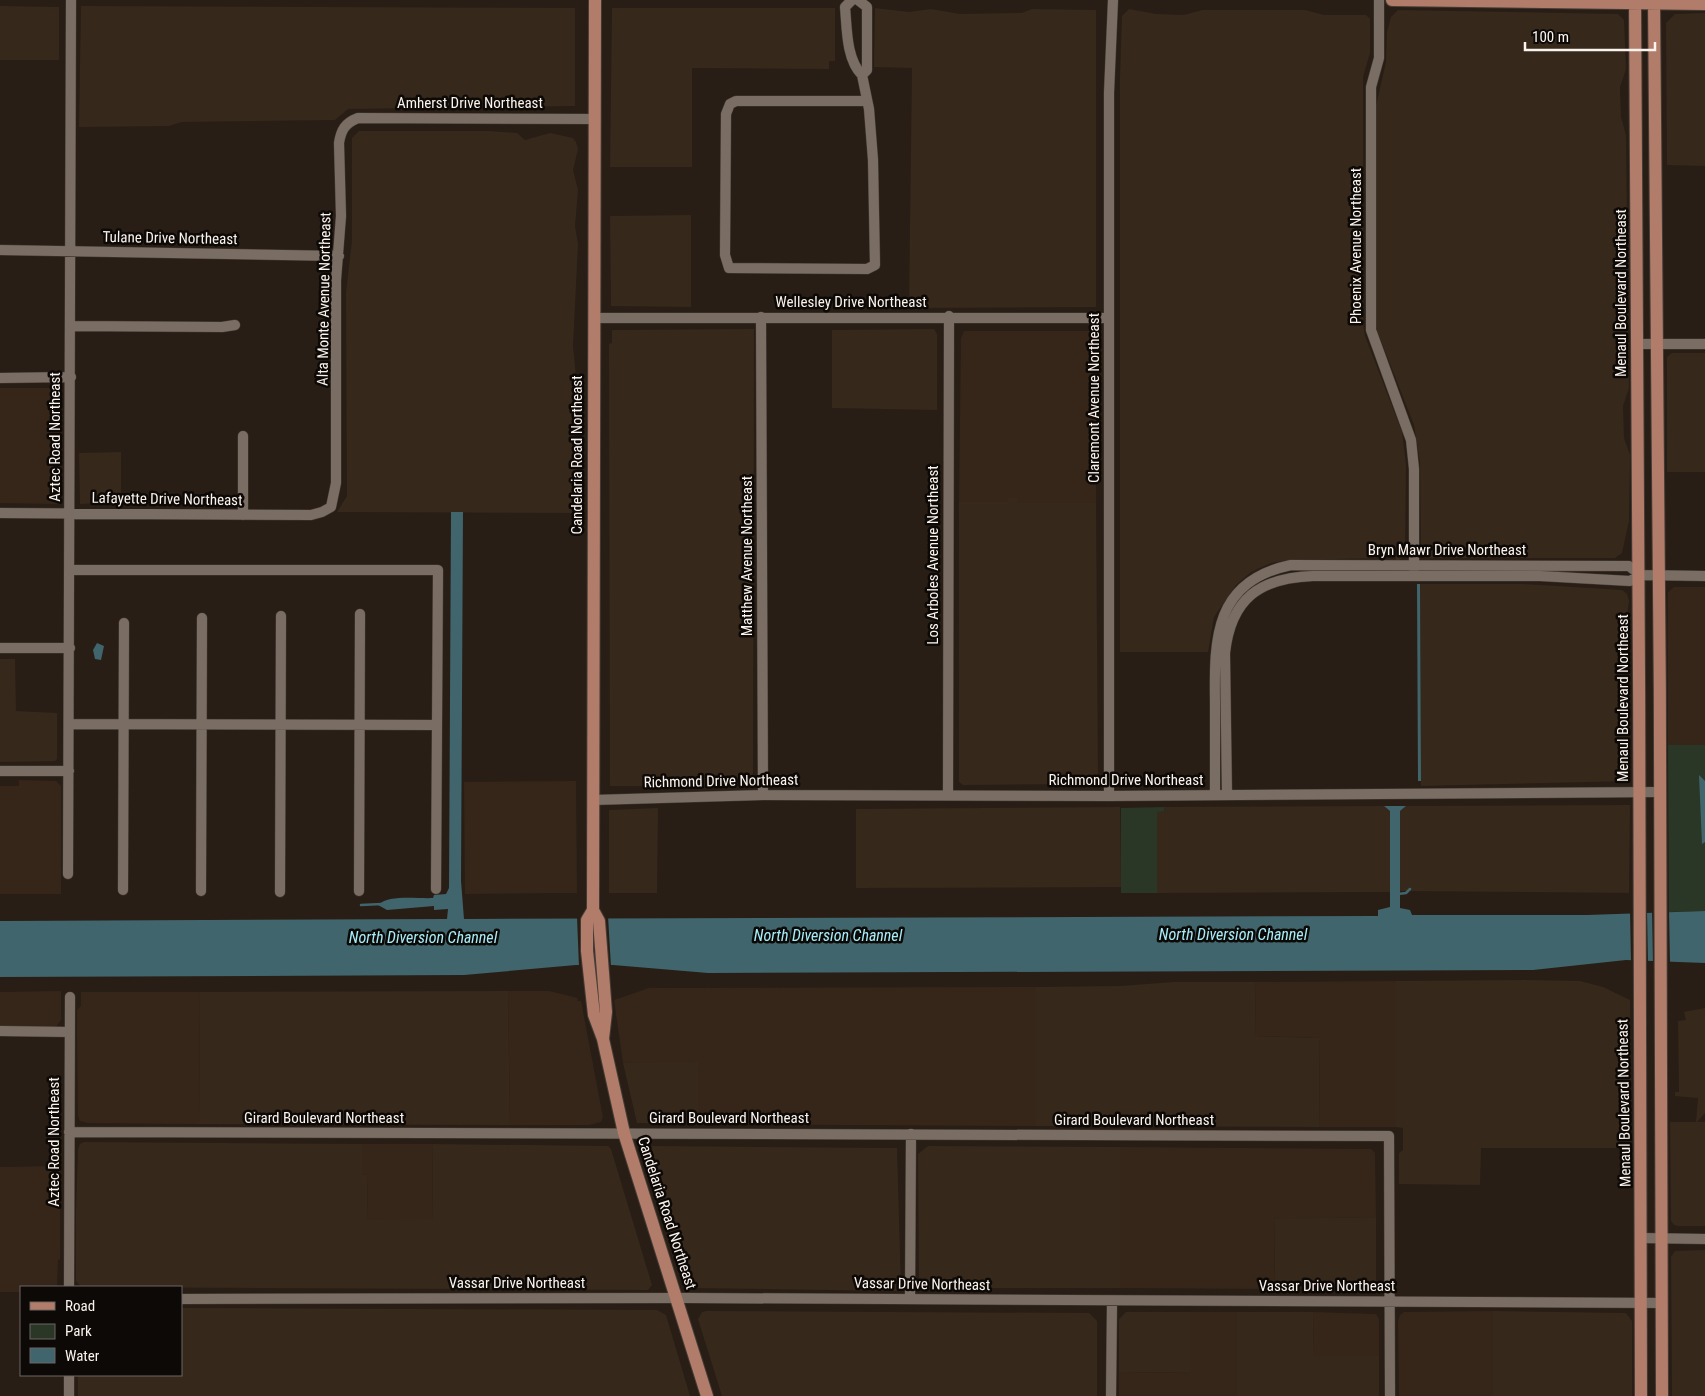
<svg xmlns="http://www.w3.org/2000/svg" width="1705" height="1396" viewBox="0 0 1705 1396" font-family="'Roboto Condensed',sans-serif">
<rect width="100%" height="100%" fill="#281e15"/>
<path fill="#36281b" d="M0 6 59 7V60H0Z
M81 6 575 8V106L348 109 335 120 182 122 169 126 79 127Z
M612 8H835V61H829V69L692 68V167H610Z
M875 8 909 12 931 9 960 14 1022 13 1032 9 1096 10V307L909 308 912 68 874 67Z
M1129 9 1156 14 1184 15 1202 10H1305L1324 15H1366L1370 19V53L1363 77V323L1365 336 1402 432 1406 464 1405 555 1399 560H1396L1395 556 1382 558 1289 560 1271 563 1251 572 1236 585 1214 617 1208 652H1120V78L1122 16Z
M1398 10 1618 14 1624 20 1626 69 1620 87 1621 117 1626 135 1629 388 1623 406 1624 438 1630 455 1629 521 1622 553 1615 558H1426L1421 552 1420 462 1414 425 1376 328V106L1386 62 1387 32 1391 17Z
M1705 13V166L1667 165 1666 23 1675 14Z
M359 131H489L517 133 525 140 550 133 573 138 576 142 578 149 573 170 578 190 575 226 578 244 573 346 577 387 574 427 577 465V513L337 512 347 496 346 293 352 240V138Z
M691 215V307L611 306 610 216Z
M754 329 753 783 750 786H610L609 344 612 343V330Z
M934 329 937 334V410L832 408V330Z
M1672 353H1705V472H1667V357Z
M121 452V502L80 504 79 453Z
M1008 498H1018V503H1096L1098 777 1097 781 1093 784 963 785 959 782V502H1007Z
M1420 584H1522L1622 590 1627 594 1629 601 1625 630 1623 696 1628 700 1629 781 1421 786Z
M0 659H15L16 711 57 713V759L55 761 0 762Z
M1630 805 1629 893 1400 891V811L1406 806Z
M1384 806 1390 811V892L1157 893V811L1165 810V807Z
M1120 807 1121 887 856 888V809Z
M658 808 657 893H609V810Z
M1526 980 1580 981 1603 987 1630 1000 1631 1148H1481L1480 1185 1399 1184V1153L1403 1150V1128L1396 1127V981Z
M1174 982H1255L1256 1036 1320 1038 1319 1127 1036 1126V987L1120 986Z
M508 991 510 1125 199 1124 200 992Z
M1705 1008V1113L1697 1122H1705V1226H1678L1674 1225 1671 1221 1670 1122H1696L1698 1098 1675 1096V1092H1679L1678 1021 1686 1020 1684 1012Z
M636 1062H698V1124L637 1123 623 1063Z
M84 1142 362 1144V1174L367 1175 368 1219H432L433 1144 608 1146 611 1149 652 1285 648 1290 81 1287 76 1281V1210L78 1149 80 1144Z
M649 1146 897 1148 901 1289 897 1291 688 1288 644 1151Z
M928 1146 1120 1147V1288H919L918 1154Z
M1376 1217V1282L1373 1288 1275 1289 1274 1218Z
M1705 1250V1396H1672L1671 1257 1675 1251Z
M181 1308 657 1310 666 1315 690 1396H78V1375H181Z
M706 1311 1089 1313 1097 1321V1396H722L698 1319 702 1312Z
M1493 1311 1626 1313 1632 1321V1396H1493Z
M1126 1312H1190V1372L1119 1373V1319Z
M1237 1312H1313L1314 1356H1379V1396H1237Z"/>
<path fill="#352619" d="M964 331H1096V503H1018L1017 498H1008V502H959L961 338Z
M0 388H55L59 393 60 497 57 504 0 503Z
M1674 587H1705V745H1668V592Z
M19 780 56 781 61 786V894H0V786H19Z
M576 781 577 893 465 894 464 782Z
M1396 981V1127H1319L1320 1038 1256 1036 1255 982Z
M1036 987V1126L698 1124V1062L623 1063 614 1000 649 988Z
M61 991V1020L56 1027 0 1029V992Z
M508 991H549L578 998 577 1001H581L603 1117 601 1122 589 1125H510Z
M81 992H200L199 1124 88 1123 80 1121 78 1116 77 1036V1010L81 1006Z
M362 1144H433L432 1219 368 1220 367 1175 362 1174Z
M1120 1147 1371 1149 1375 1153 1376 1217 1274 1219 1275 1289 1120 1288Z
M60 1166V1259L58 1260 57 1287H21V1292H0V1167Z
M1493 1311V1396H1399L1398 1321 1400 1315 1404 1312Z
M1190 1312H1237V1396H1119V1373L1190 1372Z
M1313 1312 1376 1314 1379 1319V1356H1314Z"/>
<path fill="#2b3726" d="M1668 745H1705V911L1669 912Z
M1165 807 1164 811 1157 812V893H1121V808Z"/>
<path fill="#40656c" d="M451 512H463L461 881 464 919 1378 916V910L1390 907V811L1384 806H1406L1400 811V908L1410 910 1412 915H1587L1705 911V963L1626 960 1533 970 708 973 613 965H576L464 975 0 977V921L447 919 448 909 434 910V906L387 910 378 905C389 894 418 899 433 898L434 895 446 894 449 888Z
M1417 584H1420L1421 781H1418Z
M97 643 104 646 101 660 95 659 93 650Z
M1699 775 1705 781V842L1702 844Z"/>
<path fill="#281e15" d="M1647 910 1648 963H1631L1630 911Z
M1652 910H1669L1670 963H1653Z
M608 916 611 967H579L577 917Z"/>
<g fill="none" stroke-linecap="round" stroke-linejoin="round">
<path stroke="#40656c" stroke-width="2.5" d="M1398 894 1406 893 1410 889
M361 905 382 904"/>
<g stroke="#443c36" stroke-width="11">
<path id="minor" d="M852 0 845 7C847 28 846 59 862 75L867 70V7L858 0
M1379 0V58L1371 87V330L1411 440 1414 469V570
M862 75 869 109 873 160 875 265 867 269 729 268 725 255 726 114 730 104 736 101H866
M0 250 339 256
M761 317 763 795
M594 318H1109
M70 326 222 327 235 325
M1638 344H1705
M0 378 71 377
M0 513 311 515 322 512 331 507 336 483V280L341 216 339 143C341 130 345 123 358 118L594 119
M243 515V436
M0 648H70
M69 724 437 725 438 570H70
M0 771H69
M948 794 949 316
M1215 795C1215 764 1215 733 1215 702 1214 637 1215 581 1291 565L1629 566 1640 575 1705 576
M1227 795 1225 653C1231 598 1260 578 1313 576H1540L1630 581 1640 575
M1109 796V93L1113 0
M593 800 763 795 1109 796 1659 792
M68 874 71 0
M436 889 437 725
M123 890 124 623
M201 891 202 618
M359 891 360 614
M280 892 281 616
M0 1031 70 1032
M69 1132 1389 1136 1390 1396
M1641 1238 1705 1239
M69 1287 70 997
M181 1299 690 1298 1662 1303
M910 1299 911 1134
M69 1396V1375
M1111 1396 1112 1302"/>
</g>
<g stroke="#443c36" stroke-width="14">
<path id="major" d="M595 0 593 910 599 921 606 1012 603 1039
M1392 0 1705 4
M1635 0C1639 465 1640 931 1641 1396
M1654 0C1660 465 1661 931 1662 1396
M593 910 587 920V951L594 1015 603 1039 624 1133 707 1396"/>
</g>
<use href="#minor" stroke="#7a6d63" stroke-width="10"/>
<use href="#major" stroke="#b27c6a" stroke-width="12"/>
</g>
<g text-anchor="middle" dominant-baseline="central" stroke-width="5" stroke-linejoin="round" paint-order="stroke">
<g font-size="15" fill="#fbf3ed" stroke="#0d0906">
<text x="470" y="103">Amherst Drive Northeast</text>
<text transform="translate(170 238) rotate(1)">Tulane Drive Northeast</text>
<text transform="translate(1356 246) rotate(-90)">Phoenix Avenue Northeast</text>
<text transform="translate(1621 293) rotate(-90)">Menaul Boulevard Northeast</text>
<text transform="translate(324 299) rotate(-89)">Alta Monte Avenue Northeast</text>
<text x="851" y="302">Wellesley Drive Northeast</text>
<text transform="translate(1094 398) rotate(-90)">Claremont Avenue Northeast</text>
<text transform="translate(55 437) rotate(-90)">Aztec Road Northeast</text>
<text transform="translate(577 455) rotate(-90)">Candelaria Road Northeast</text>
<text transform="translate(167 499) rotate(1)">Lafayette Drive Northeast</text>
<text x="1447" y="550">Bryn Mawr Drive Northeast</text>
<text transform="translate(933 555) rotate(-90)">Los Arboles Avenue Northeast</text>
<text transform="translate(747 556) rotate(-90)">Matthew Avenue Northeast</text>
<text transform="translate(1623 698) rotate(-90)">Menaul Boulevard Northeast</text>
<text x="1126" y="780">Richmond Drive Northeast</text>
<text transform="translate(721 781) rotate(-1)">Richmond Drive Northeast</text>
<text transform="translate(1624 1103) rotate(-91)">Menaul Boulevard Northeast</text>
<text x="324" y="1118">Girard Boulevard Northeast</text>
<text x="729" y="1118">Girard Boulevard Northeast</text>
<text x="1134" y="1120">Girard Boulevard Northeast</text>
<text transform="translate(54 1142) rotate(-90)">Aztec Road Northeast</text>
<text transform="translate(667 1213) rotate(72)">Candelaria Road Northeast</text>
<text x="517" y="1283">Vassar Drive Northeast</text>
<text transform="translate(922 1284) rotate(1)">Vassar Drive Northeast</text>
<text x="1327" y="1286">Vassar Drive Northeast</text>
</g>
<g font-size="16" font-style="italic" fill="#a6eefb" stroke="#0d0906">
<text x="1233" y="934">North Diversion Channel</text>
<text x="828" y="935">North Diversion Channel</text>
<text x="423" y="937">North Diversion Channel</text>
</g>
</g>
<rect x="20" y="1286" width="162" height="90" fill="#0d0906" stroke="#6c6762"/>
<rect x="30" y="1302" width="25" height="8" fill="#b27c6a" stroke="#6c6762"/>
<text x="65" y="1311" font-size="15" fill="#fbf3ed">Road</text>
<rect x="30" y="1324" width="25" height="15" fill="#2b3726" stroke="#6c6762"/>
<text x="65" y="1336" font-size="15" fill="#fbf3ed">Park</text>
<rect x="30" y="1348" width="25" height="15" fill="#40656c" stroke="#6c6762"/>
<text x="65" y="1361" font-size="15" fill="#fbf3ed">Water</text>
<path d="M1525 42v8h130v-8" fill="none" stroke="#fbf3ed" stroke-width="2.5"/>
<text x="1532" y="42" font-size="15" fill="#fbf3ed" stroke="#0d0906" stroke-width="4" paint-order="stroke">100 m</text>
</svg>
